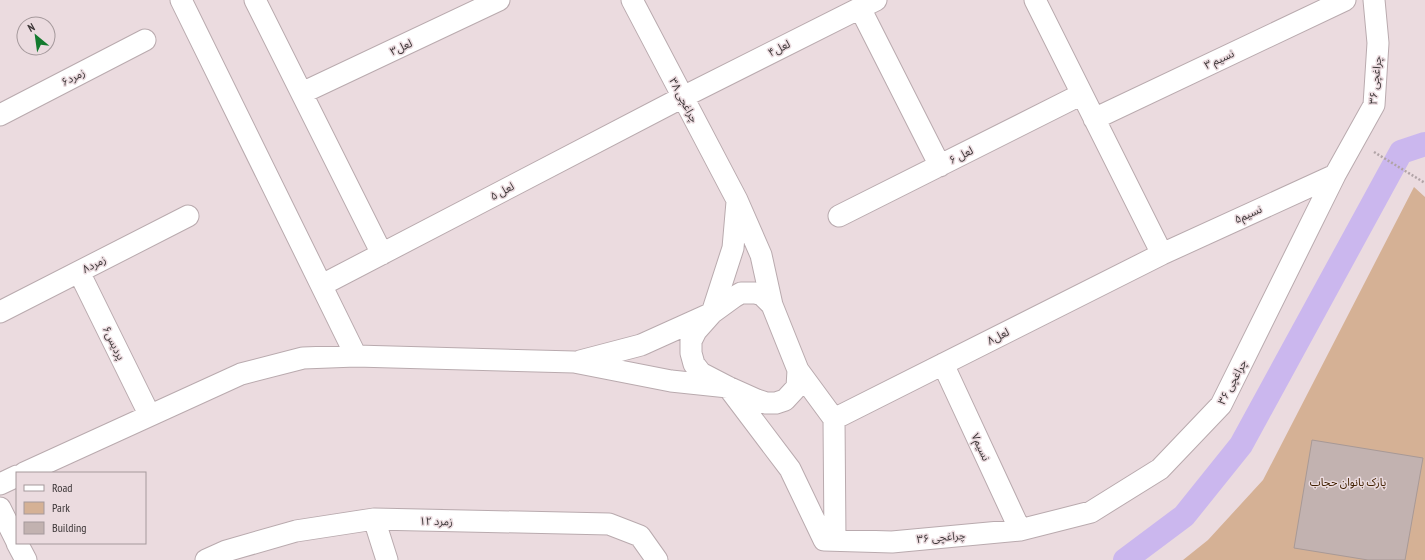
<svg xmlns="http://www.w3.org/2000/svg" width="1425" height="560" viewBox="0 0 1425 560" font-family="'PT Sans Narrow','Noto Sans Arabic',sans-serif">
<rect width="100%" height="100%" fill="#ebdbdf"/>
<path fill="#d5b195" d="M1414 187 1425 197V560H1183L1208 540 1263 480Z"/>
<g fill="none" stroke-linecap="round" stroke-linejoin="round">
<path stroke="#cbb7ee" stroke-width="24" d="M1125 560 1184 516 1241 445 1401 152 1425 144"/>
</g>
<path fill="#c2b2b0" stroke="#a89996" d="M1312 440 1423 458 1405 560H1368L1294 548Z"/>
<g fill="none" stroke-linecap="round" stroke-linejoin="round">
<g stroke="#b9aaae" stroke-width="23">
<path id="minor" d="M181 0 356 356
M255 0 382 254
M632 0 737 200 761 255 772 305 798 370 797 387 785 400 776 403H766L757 400 728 387 701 373 694 364 691 353V341L696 331 712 313 734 297 741 293H755L762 295 772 305
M1035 0 1162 254
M860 8 940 166
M302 93 499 0
M0 115 145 40
M1094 119 1345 0
M839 216 1082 94
M79 272 149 414
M322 285 683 97 876 0
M0 312 188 216
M580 361 641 345 712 313 733 248 737 202
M943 364 1020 530
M798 370 834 419 835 540
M834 419 1162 254 1335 175
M24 473 241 374 303 358 356 356 574 362 671 381 728 387 790 469 824 540 892 542 1020 530 1091 512 1160 469 1221 405 1335 175 1374 105 1378 43 1374 0
M0 484 17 476
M0 508 17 542
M374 519 387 560
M17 543 26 560
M206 560 226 551 296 531 374 519 609 524 640 536 657 560"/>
</g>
<path stroke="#b1a4a7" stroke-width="2.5" stroke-dasharray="2 2" stroke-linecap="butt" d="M1374 152 1425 183"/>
<use href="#minor" stroke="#fff" stroke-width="21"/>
</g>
<g text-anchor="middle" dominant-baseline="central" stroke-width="3" stroke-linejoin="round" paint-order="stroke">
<g font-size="11" fill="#3c3637" stroke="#ebdbdf">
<text transform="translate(401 47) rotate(-25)">لعل۳</text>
<text transform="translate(779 48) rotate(-27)">لعل۴</text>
<text transform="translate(1219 59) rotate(-25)">نسیم ۳</text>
<text transform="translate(73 77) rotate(-27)">زمرد۶</text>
<text transform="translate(1375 80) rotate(-84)">چراغچی ۳۶</text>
<text transform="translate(684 100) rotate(62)">چراغچی ۳۸</text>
<text transform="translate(961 155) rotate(-27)">لعل ۶</text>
<text transform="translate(502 191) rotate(-28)">لعل ۵</text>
<text transform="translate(1248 214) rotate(-24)">نسیم۵</text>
<text transform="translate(94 264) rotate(-27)">زمرد۸</text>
<text transform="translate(998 336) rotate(-27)">لعل۸</text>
<text transform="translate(114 343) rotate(64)">پردیس۶</text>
<text transform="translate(1232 382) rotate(-62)">چراغچی ۳۶</text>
<text transform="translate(981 447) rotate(65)">نسیم۷</text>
<text transform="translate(436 521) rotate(1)">زمرد ۱۲</text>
<text transform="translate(941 537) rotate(-5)">چراغچی ۳۶</text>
</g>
<g font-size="11" fill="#412001" stroke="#ebdbdf">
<text x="1348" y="482">پارک بانوان حجاب</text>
</g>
</g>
<rect x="16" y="472" width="130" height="72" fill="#ebdbdf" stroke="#a5999c"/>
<rect x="24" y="485" width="20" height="6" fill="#ffffff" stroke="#a5999c"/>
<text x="52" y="492" font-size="12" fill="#3c3637">Road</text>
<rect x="24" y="502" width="20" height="12" fill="#d5b195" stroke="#a5999c"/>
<text x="52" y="512" font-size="12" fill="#3c3637">Park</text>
<rect x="24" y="522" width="20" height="12" fill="#c2b2b0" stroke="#a5999c"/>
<text x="52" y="532" font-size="12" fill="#3c3637">Building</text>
<g transform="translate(36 36) rotate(331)"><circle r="19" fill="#ebdbdf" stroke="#a5999c"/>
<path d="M0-3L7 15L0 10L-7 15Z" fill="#137a2e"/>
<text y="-6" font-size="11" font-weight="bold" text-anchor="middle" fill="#3c3637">N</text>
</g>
</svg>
